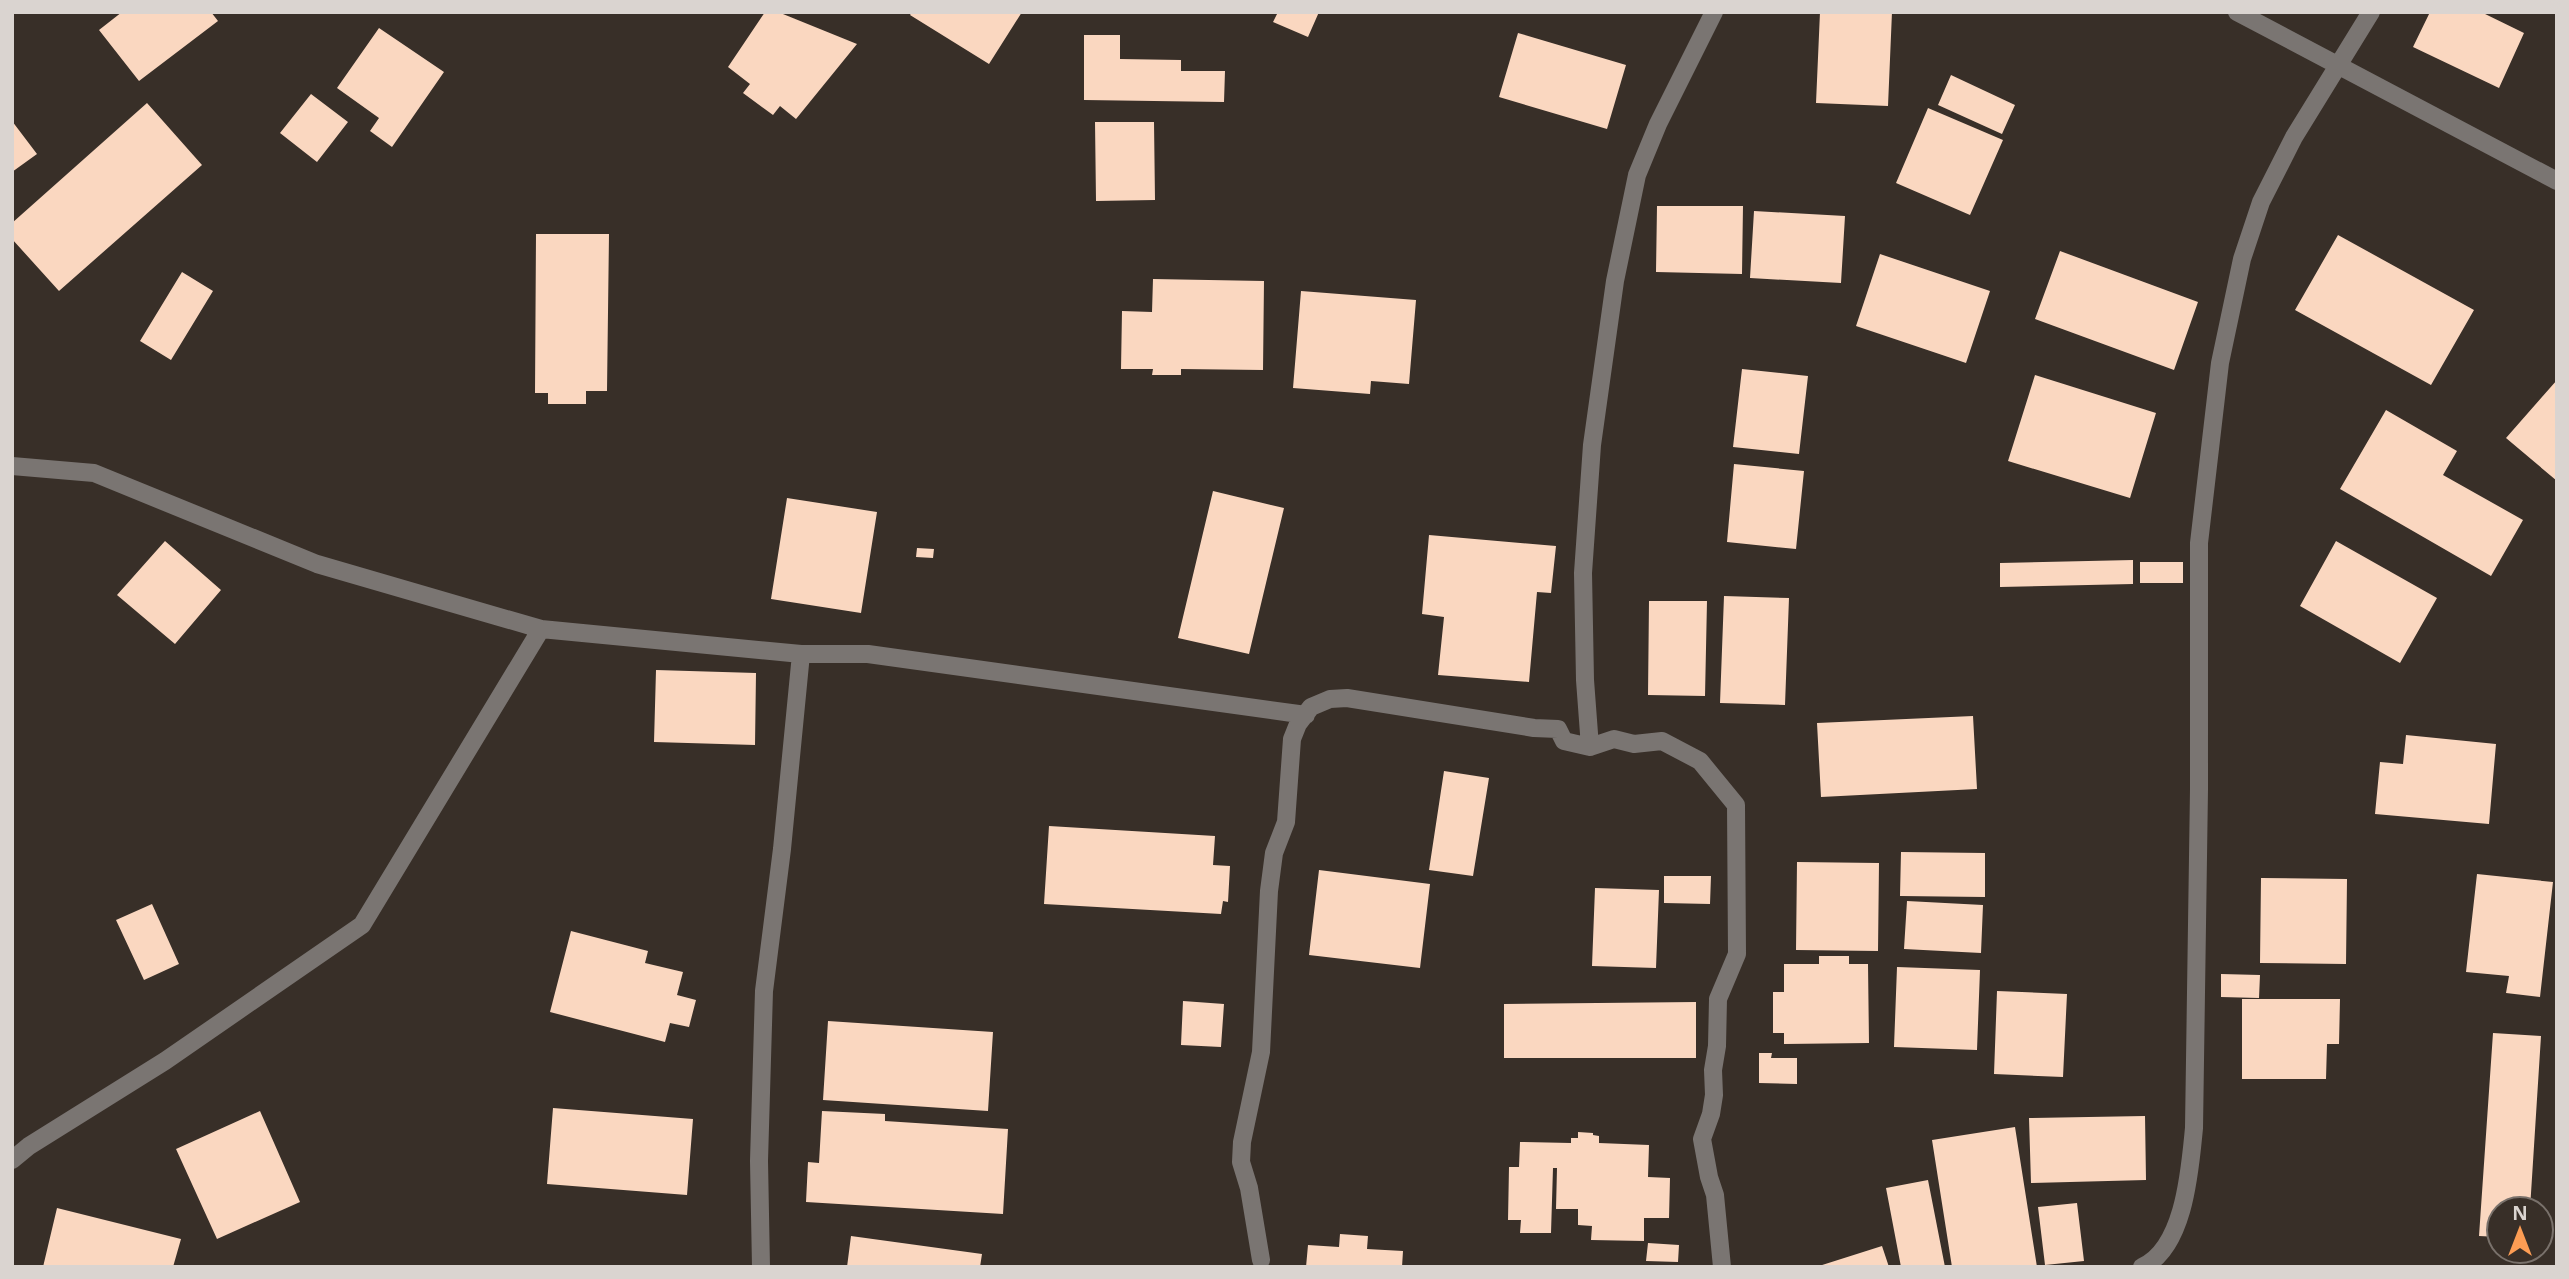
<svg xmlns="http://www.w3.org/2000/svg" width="2569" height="1279" viewBox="0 0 2569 1279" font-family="'Noto Sans',sans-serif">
<rect width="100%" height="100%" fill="#382f28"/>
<path fill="#fad7c0" d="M122 12H211L218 21 139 81 99 30Z
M765 12H778L857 44 796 119 780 106 773 115 743 93 750 84 728 67Z
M912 12H1022L989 64 910 15Z
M1278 12H1319L1308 37 1273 22Z
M1820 12H1892L1888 106 1816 103Z
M2430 12H2481L2524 33 2499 88 2413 47Z
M379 28 444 72 392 147 370 131 379 118 337 88Z
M1518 33 1626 65 1607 129 1499 97Z
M1084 35H1120V59L1181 60V71H1225L1224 102 1084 100Z
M1951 75 2015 105 2002 134 1938 105Z
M311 94 348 122 317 162 280 133Z
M147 103 202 165 59 291 12 239V223Z
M1928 108 2003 140 1970 215 1896 183Z
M12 121 37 154 12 172Z
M1095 122H1154L1155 200 1096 201Z
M1657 206H1743L1742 274 1656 272Z
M1754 211 1845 216 1841 283 1750 278Z
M536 234H609L607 391H586V404H548V393H535Z
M2338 235 2474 310 2431 385 2295 310Z
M2060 251 2198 302 2174 370 2035 319Z
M1880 254 1990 291 1966 363 1856 326Z
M182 272 213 291 171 360 140 341Z
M1153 279 1264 281 1263 370 1181 369V375H1152L1153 369H1121L1122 311 1152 312Z
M1301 291 1416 300 1409 384 1371 381 1370 394 1293 388Z
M1742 369 1808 376 1799 454 1733 447Z
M2035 375 2156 413 2130 498 2008 461Z
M2557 380V481L2506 438Z
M2386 410 2457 451 2443 475 2523 520 2491 576 2340 489Z
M1734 464 1804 471 1796 549 1727 542Z
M1213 491 1284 508 1249 654 1178 638Z
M787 498 877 512 861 613 771 599Z
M1429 535 1556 546 1551 593 1537 592 1529 682 1438 675 1444 617 1422 614Z
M165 541 221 590 175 644 117 595Z
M2336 541 2437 598 2400 663 2300 606Z
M917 548 934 549 933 558 916 557Z
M2133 560V584L2000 587V563Z
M2140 562H2183V583H2140Z
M1724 596 1789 598 1785 705 1720 703Z
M1649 601H1707L1705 696 1648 695Z
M656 670 756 673 755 745 654 742Z
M1973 716 1977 789 1821 797 1817 723Z
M2406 735 2496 744 2489 824 2375 814 2380 762 2403 764Z
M1444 771 1489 778 1473 876 1429 870Z
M1049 826 1215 836 1213 865 1230 866 1228 902 1223 901 1221 914 1044 904Z
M1901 852 1985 853V897L1900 896Z
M1797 862 1879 863 1878 951 1796 950Z
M1319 870 1430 884 1420 968 1309 955Z
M2477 874 2553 882 2540 997 2506 993 2509 976 2466 972Z
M1664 876H1711L1710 904 1664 903Z
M2261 878 2347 879 2346 964 2260 963Z
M1595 888 1659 890 1656 968 1592 966Z
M1907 901 1983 905 1981 953 1904 949Z
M152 904 179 964 144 980 116 920Z
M571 931 648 951 645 963 683 972 677 995 696 1000 689 1027 670 1023 665 1042 550 1012Z
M1819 956H1849V964H1868L1869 1043 1784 1044V1033H1773V992H1784V964H1819Z
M1897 967 1980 970 1977 1050 1894 1047Z
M2221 974 2260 975 2259 998 2221 997Z
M1997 991 2067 994 2063 1077 1994 1074Z
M2242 999H2340L2339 1044H2327L2326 1079H2242Z
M1183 1001 1224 1004 1221 1047 1181 1045Z
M1696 1002V1058H1504V1004Z
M828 1021 993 1032 988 1111 823 1100Z
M2493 1033 2541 1036 2530 1209H2499V1237L2479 1236Z
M1759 1053H1772L1771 1058H1797V1084L1759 1083Z
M553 1108 693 1119 687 1195 547 1184Z
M260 1111 300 1202 217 1239 176 1149Z
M822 1111 885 1114V1121L1008 1129 1003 1214 806 1202 808 1162 819 1163Z
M2145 1116 2146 1180 2031 1183 2029 1118Z
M2015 1127 2037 1267H1952L1932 1140Z
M1578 1132 1593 1133V1135L1599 1136V1143L1649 1145 1648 1177 1670 1178 1669 1218H1644V1241L1591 1240 1592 1226 1578 1225V1209H1556L1557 1168H1553L1551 1233H1520L1521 1220H1508L1509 1167H1519L1520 1142 1571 1143V1138H1578Z
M1928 1180 1945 1267H1901L1886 1188Z
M2077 1203 2084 1261 2045 1265 2038 1207Z
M57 1208 181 1239 173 1267H43Z
M1340 1234 1368 1236 1367 1249 1403 1251 1402 1267H1306L1308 1245 1339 1247Z
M851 1236 982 1254 980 1267H847Z
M1648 1243 1679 1245 1678 1262 1646 1261Z
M1882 1246 1889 1267H1819V1266Z"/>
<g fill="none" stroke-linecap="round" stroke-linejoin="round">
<path stroke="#7a7572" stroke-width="18" d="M1714 12 1658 124 1637 175 1615 281 1592 445 1583 573 1585 680 1590 747 1614 739 1634 744 1662 741 1700 761 1736 805 1737 954 1718 999 1717 1046 1713 1070 1714 1095 1711 1114 1702 1139 1709 1177 1715 1195 1722 1267
M2237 12 2557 181
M12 466 94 473 317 564 541 629 801 654H868L1306 715
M12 1160 29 1146 165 1061 362 925 541 629
M1261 1260 1249 1188 1241 1162 1242 1142 1261 1052 1269 891 1274 853 1286 822 1292 739 1298 724 1311 707 1330 699 1347 698 1534 728 1558 729 1564 741 1590 747
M761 1267 759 1161 764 991 782 849 801 654
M2142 1267C2185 1248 2190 1168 2194 1128L2199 789V543L2220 363 2242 259 2261 202 2294 137 2371 12"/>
</g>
<rect width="2569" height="1279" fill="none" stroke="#dad4d0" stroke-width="28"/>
<g transform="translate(2520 1230)"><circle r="33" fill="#382f28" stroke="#79716b" stroke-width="2"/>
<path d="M0-5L12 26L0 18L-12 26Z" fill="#fd9d54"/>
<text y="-10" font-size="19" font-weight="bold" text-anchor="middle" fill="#dad4d0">N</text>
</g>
</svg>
